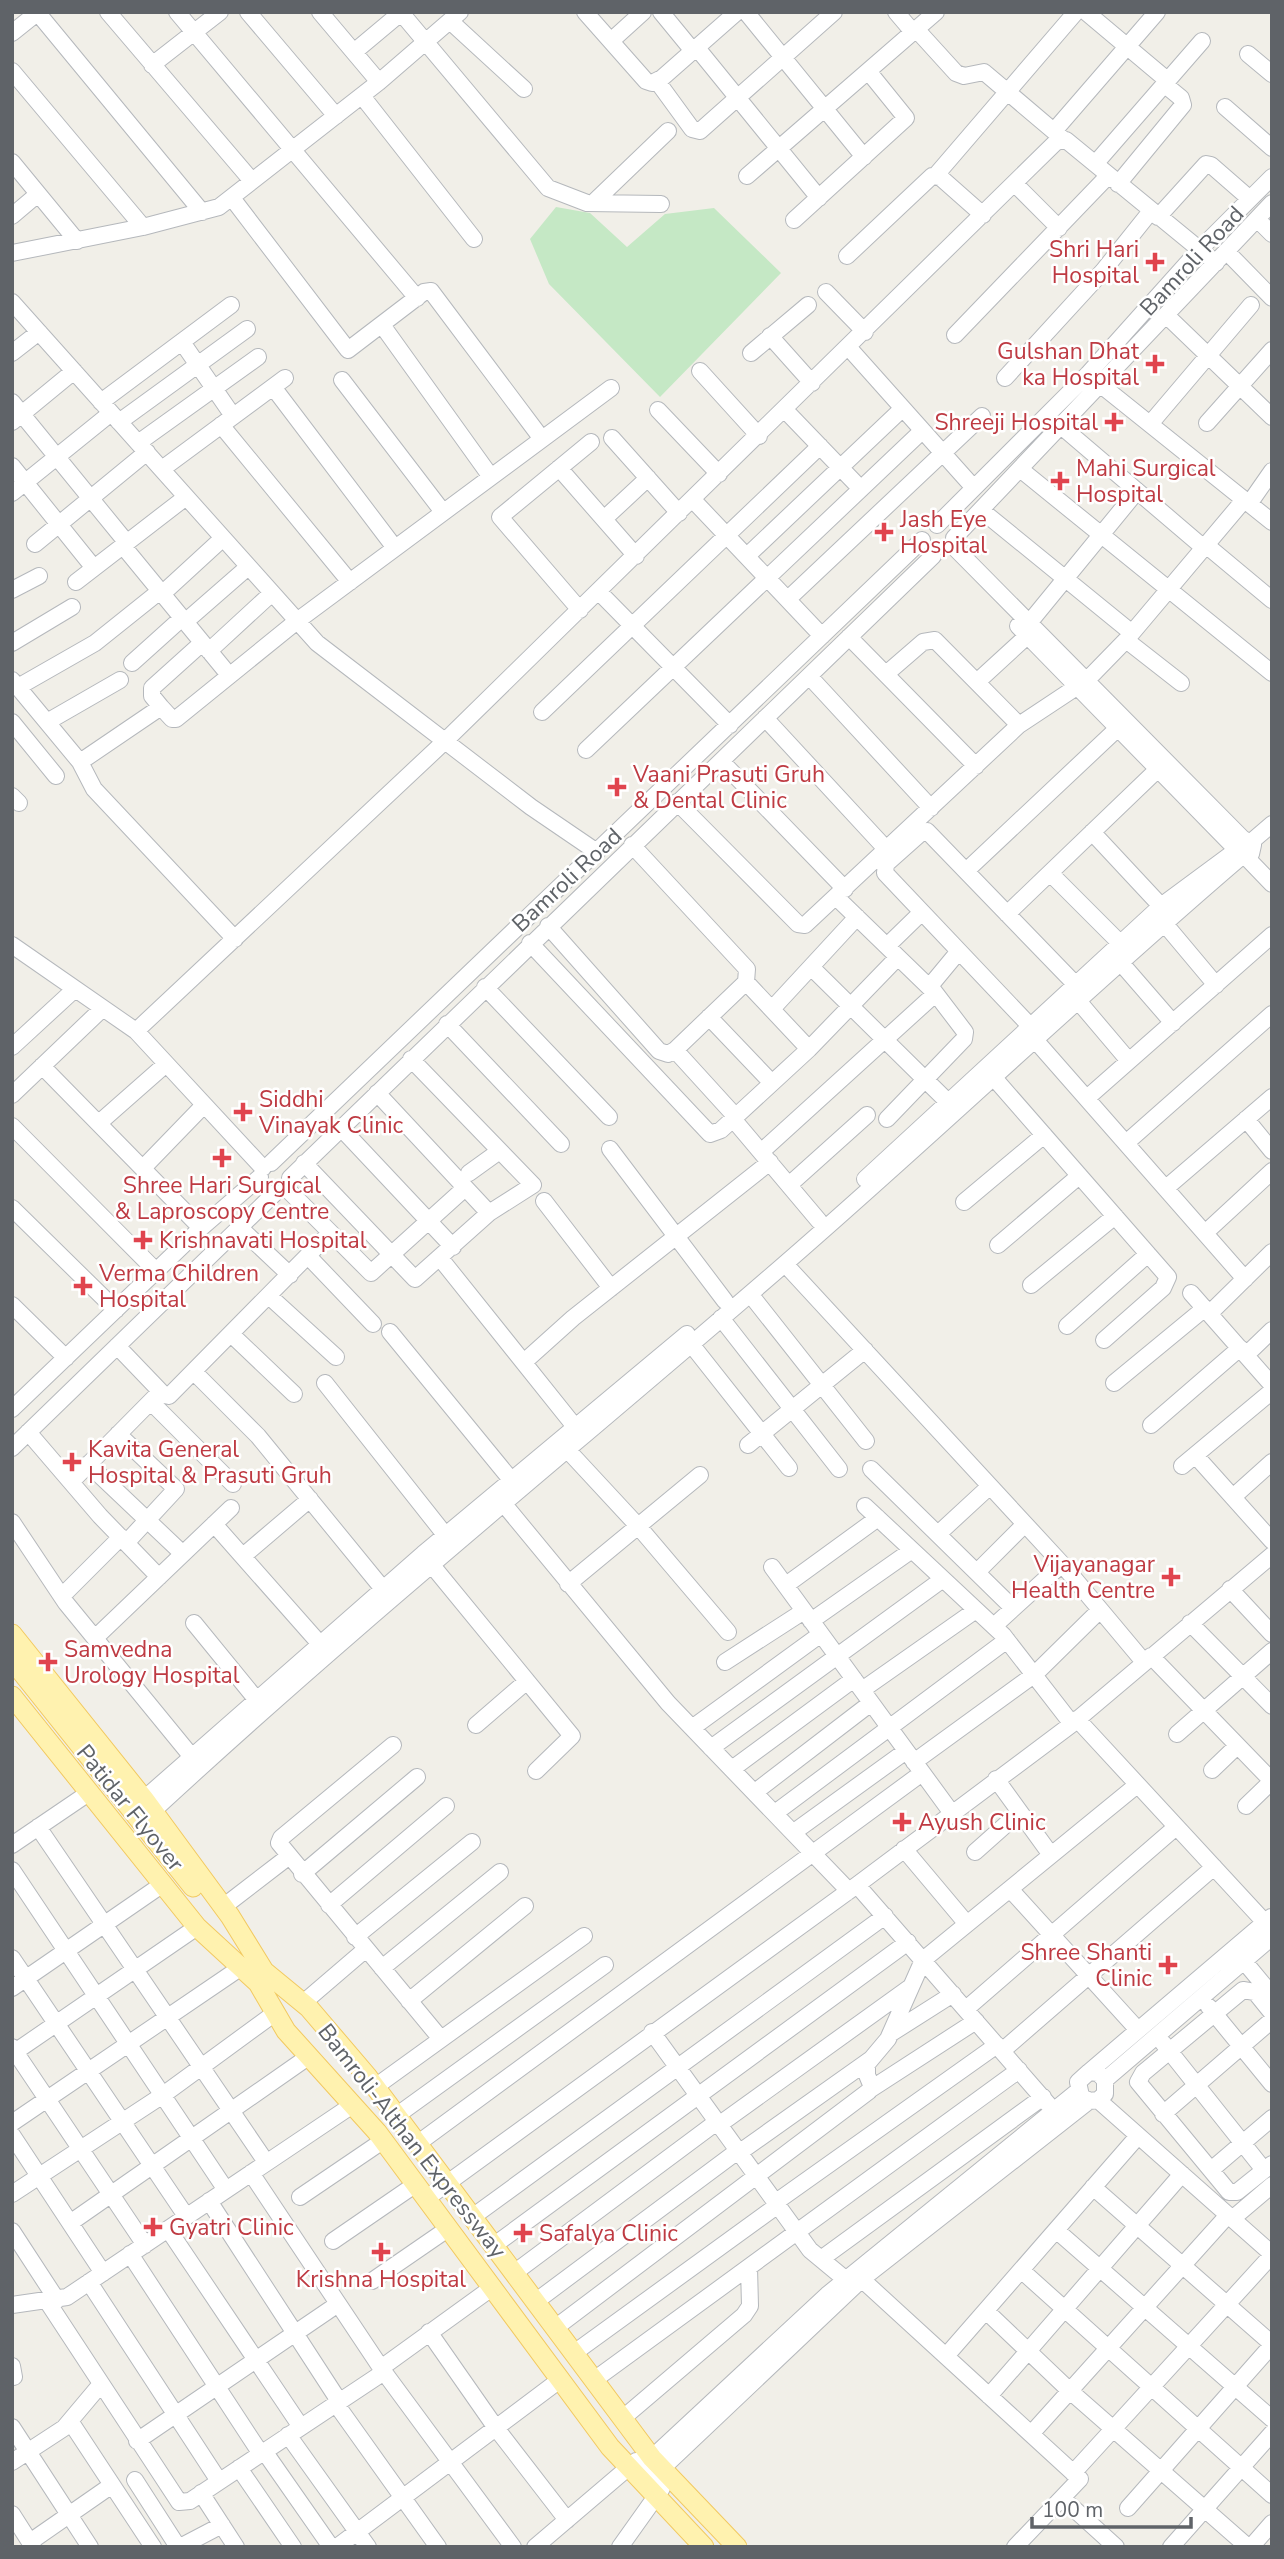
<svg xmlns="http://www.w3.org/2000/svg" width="1284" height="2559" viewBox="0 0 1284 2559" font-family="'Nunito Sans',sans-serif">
<rect width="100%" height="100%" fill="#f1efe8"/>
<path fill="#c5e8c5" d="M556 207 590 213 627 247 665 214 714 208 781 273 660 397 549 284 530 239Z"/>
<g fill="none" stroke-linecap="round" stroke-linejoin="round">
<g stroke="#b5b8bc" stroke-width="18">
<path id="minor" d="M37 12 202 212
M108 12 252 181
M177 12 417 298
M248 12 336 116
M320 12 379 82
M585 12 646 81 652 83 662 78 737 12
M661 12 693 51
M746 12 864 157
M896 12 913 32
M1086 12 1167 80
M450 21 524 89
M916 29 956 73 964 76 984 72 1063 139
M12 33 37 13
M611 41 643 12
M697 48 819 198
M354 52 397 16 403 15 548 188 587 203 661 204
M1248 54 1272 74
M152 65 220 12
M12 71 143 227
M657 81 692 129 700 131 834 12
M362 96 474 239
M1225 107 1272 148
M1054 131 1157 12
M12 162 77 241
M1095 164 1202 41
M936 175 1076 12
M747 176 936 12
M1015 184 1059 228
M1118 184 1183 105 1181 98 1164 84
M232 198 348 350 424 292 431 291 542 439
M593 203 668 131
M12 216 38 194
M1158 217 1206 164 1211 165 1250 199
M1257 219 1272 234
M794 220 906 118 868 71
M1226 251 1272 298
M12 253 143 227 219 207 379 82 460 12
M847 256 932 176 940 177 983 215
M826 292 865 332
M12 302 317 643 531 807 597 852
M1166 315 1272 417
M382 325 491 477
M955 335 1108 176
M770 336 812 383
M182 342 233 416
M849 348 974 488
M12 353 39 332
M751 353 808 305
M700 371 759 436
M1005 378 1103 271 1151 211
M342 380 443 512
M1101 385 1272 522
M273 387 395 548
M12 402 127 543
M101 402 231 305
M658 410 719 474
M785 410 861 489
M12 422 74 371
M119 422 247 329
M1207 423 1272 350
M1150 424 1251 305
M221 425 350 582
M1061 426 1204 548
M612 438 679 513
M138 443 258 357
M12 466 94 568
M559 468 636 556
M162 469 285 378
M1020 469 1272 673
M12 493 111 413
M693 500 822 636
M1249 504 1272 471
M981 510 1132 633
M604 519 648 478
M937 525 1088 374 1200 249 1272 177
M954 538 1272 203
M35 544 147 452
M1206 545 1272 600
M123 546 229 675
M953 546 1242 838
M748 555 902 409
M76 582 186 497
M12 590 39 576
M599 592 730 725
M162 594 223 538
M788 599 982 416
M580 610 500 517 591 442
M185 622 248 567
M1029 623 1137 491
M1018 626 1234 847
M849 637 976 766
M1126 640 1181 683
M12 643 72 607
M209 651 272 593
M132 663 182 618
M886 674 923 642 935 640 1019 725
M809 676 931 808
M12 680 80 762 94 789 235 939
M978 681 1027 636
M18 687 95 643 160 591
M161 707 152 696V688L202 643
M542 712 820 446
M765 718 887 850
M12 722 56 776
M47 722 120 680
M586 750 922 431
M721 761 845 889
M80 762 161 707 172 719H176L297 621 611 388
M12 796 19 803
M677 802 798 924 805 925 1019 725 1087 680 1126 640 1244 500
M1092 832 1161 906
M1251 842 1272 824
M1246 857 1251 854 1253 845 1242 838 1234 843 1235 853 1246 857 1272 884
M966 871 1117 729
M1050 873 1122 945
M836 897 931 989
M1007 914 1157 770
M1164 923 1216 985
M548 926 659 1051 668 1054 675 1050 746 982 747 969 632 845
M530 943 710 1134 721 1130 809 1049 898 957
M12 945 136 1031
M887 946 922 912
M1121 963 1173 1023
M811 967 949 1103
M746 982 809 1049
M485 987 609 1117
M1079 1002 1129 1061
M772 1009 857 917
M709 1017 772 1083
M447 1024 561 1144
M1032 1028 885 873 886 864 922 832 927 831 1077 986
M1036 1041 1245 1279
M12 1047 75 989
M675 1050 736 1117
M42 1066 201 1228
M995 1079 1168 1277 1163 1288 1104 1340
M377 1093 489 1213
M12 1095 103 1008
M1087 1098 1272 935
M733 1119 819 1221
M887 1119 964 1039 965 1032 930 986 959 951
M1246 1119 1272 1151
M99 1123 166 1064
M12 1126 156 1271
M341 1128 453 1247
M1126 1143 1272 1014
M610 1149 725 1301
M761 1152 935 994
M271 1163 922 540
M304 1163 415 1279 489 1213 533 1185 411 1059
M143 1168 204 1105
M263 1168 136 1031 444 742 1056 142 1066 140 1216 263
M469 1173 494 1155 497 1148
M290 1178 933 556
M865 1179 1161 906 1230 855
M789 1185 867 1115
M286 1188 371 1273 465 1188
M1166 1188 1272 1097
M544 1201 611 1288
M964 1202 1044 1135
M12 1208 116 1310
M239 1227 290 1275
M1205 1233 1272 1171
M998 1245 1079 1176
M308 1256 373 1324
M440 1258 576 1428
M785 1264 1062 1564 1144 1662
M1031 1285 1115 1216
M1191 1293 1272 1385
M750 1294 866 1441
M269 1296 336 1357
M12 1305 66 1358
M1210 1313 1272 1252
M721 1318 839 1469
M1067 1326 1148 1254
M390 1332 512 1481
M231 1334 294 1394
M691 1344 789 1468
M117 1346 164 1395 169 1396 330 1233
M1246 1355 1272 1330
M524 1362 573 1318 770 1162
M194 1372 258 1436 383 1589
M325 1383 446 1536
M1114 1383 1205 1308
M151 1402 233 1484
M12 1409 201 1228 260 1177
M1151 1425 1240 1348
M28 1432 100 1516 159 1577
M118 1434 176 1489 126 1543
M561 1443 638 1526 728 1632
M748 1445 865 1350
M12 1448 275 1193
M1195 1455 1272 1541
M88 1464 183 1554
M1182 1466 1272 1391
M871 1469 1013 1608
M71 1482 160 1392
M498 1497 668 1703 849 1891
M1233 1497 1272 1462
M865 1506 1003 1635 1072 1724
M12 1522 66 1603 192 1757
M214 1524 320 1644
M938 1534 990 1486
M243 1556 310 1499
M426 1558 572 1736 536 1771
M772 1567 951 1812
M977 1572 1025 1524
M568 1584 700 1475
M786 1585 878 1518
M1230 1589 1272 1634
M62 1596 121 1537
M811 1621 912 1550
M194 1623 256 1699
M1190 1623 1272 1706
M994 1626 1062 1564
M95 1638 231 1508
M1151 1656 1272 1781 1246 1806
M725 1662 804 1611
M862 1690 976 1610
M1077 1719 1272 1930
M476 1725 527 1681
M692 1728 821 1634
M1177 1734 1272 1651
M393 1745 281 1838 279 1843 441 2039
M711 1748 943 1579
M914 1762 1035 1674 1100 1610
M732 1769 854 1679
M1212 1770 1237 1746
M996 1779 1051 1855
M755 1792 871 1703
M144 1799 423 1554 687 1334
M153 1811C356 1623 571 1449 780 1268 936 1133 1084 991 1241 857
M775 1813 1007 1640
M38 1827 266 2162
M794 1832 906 1751
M12 1845 90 1792
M904 1849 967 1924
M975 1852 1020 1812
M12 1870 226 2190
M302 1874 417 1777
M857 1885 1054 2111
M1010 1889 1138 2030
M329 1905 446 1806
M223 1907 288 1857
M355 1937 472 1842
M1238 1954 1272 1995
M12 1958 186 2216
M382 1968 500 1872
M12 1988 163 1884
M409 2001 525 1906
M303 2003 366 1949
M1209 2007 1272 2084
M966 2009 1176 1827
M1272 2013 1255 1992 1243 1990 1143 2073 1138 2082 1229 2192H1237L1272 2164
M652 2032 810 2250 845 2279
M890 2034 953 1994
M1163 2043 1264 2170
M12 2047 145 2245
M1002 2051 1214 1867
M12 2054 197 1927
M1089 2072 1271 1917
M1105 2080 1272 1937
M375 2087 584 1936
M871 2089 976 2021
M1098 2100 1105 2094V2080L1098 2073 1089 2072 1078 2082 1081 2096 1089 2101 1098 2100 1272 2254
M1163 2114 1272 2020
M396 2116 605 1965
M12 2123 240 1968
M720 2124 909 1988
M12 2135 103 2273
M417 2144 922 1773
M740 2152 871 2059
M1211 2170 1272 2118
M251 2173 381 2368 513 2547
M1093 2187 1272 2344
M12 2194 163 2095 275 2013
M300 2197 384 2140
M427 2198 857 1885 1072 1724 1272 1555
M209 2201 339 2401
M776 2202 997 2045
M471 2218 885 1916
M1232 2219 1272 2185
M70 2223 308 2057
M168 2229 301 2427
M1056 2230 1272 2419
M12 2231 57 2300
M333 2241 416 2184
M493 2246 908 1942
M130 2254 261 2454
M821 2259 1043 2097
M1021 2270 1272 2495
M514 2273 718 2121
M856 2274 1080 2479 1015 2547
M372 2281 449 2228
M89 2282 219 2481
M47 2301 179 2502 190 2501 384 2372
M535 2302 739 2150
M12 2305 67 2297 351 2106
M986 2311 1070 2391 1248 2547
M555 2328 869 2091 872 2087 867 2075V2064L888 2039 923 1960 1137 1785
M429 2332 496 2428 567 2520
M574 2353 778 2205
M946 2356 1138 2136
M12 2366 14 2377
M381 2368 493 2287
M594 2380 1019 2070
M989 2396 1182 2174
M336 2404 438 2547
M623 2418 744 2315 750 2306 749 2267
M70 2421 153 2547
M12 2427 90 2547
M1031 2434 1228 2215
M288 2435 368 2547
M137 2441 338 2304
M264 2451 331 2547
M12 2462 64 2428 101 2384
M642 2467 827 2295 1078 2091
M239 2468 293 2547
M1073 2473 1272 2255
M652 2478 862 2279 1089 2101
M135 2480 178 2547
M201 2493 236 2547
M1062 2498 1116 2547
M1128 2508 1272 2345
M12 2514 33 2547
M30 2542 112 2485
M180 2547 222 2525
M337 2547 561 2379
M535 2547 636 2461
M620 2547 662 2488
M1171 2547 1272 2433
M1251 2547 1272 2523"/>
</g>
<g stroke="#f2c960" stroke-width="21">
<path id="major" d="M12 1634 144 1799 230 1916 264 1971 309 2008 367 2076 652 2458 737 2547
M12 1660 193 1887
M12 1696 197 1927 258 1983 286 2031 377 2132 610 2447 704 2547"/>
</g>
<use href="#minor" stroke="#fff" stroke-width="16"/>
<use href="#major" stroke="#fff2af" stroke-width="19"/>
</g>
<g fill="#e0444e" stroke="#fff" stroke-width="2.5">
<path d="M1151.5 251.5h7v7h7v7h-7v7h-7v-7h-7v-7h7z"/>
<path d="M1151.5 353.5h7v7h7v7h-7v7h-7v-7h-7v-7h7z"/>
<path d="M1110.5 411.5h7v7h7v7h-7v7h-7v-7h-7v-7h7z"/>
<path d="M1056.5 470.5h7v7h7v7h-7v7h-7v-7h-7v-7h7z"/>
<path d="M880.5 521.5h7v7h7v7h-7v7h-7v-7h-7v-7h7z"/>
<path d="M613.5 776.5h7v7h7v7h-7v7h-7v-7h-7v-7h7z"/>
<path d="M239.5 1101.5h7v7h7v7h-7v7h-7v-7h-7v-7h7z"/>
<path d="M218.5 1147.5h7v7h7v7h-7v7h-7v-7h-7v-7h7z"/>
<path d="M139.5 1229.5h7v7h7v7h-7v7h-7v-7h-7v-7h7z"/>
<path d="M79.5 1275.5h7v7h7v7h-7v7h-7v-7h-7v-7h7z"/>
<path d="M68.5 1451.5h7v7h7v7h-7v7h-7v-7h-7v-7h7z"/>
<path d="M1167.5 1566.5h7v7h7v7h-7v7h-7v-7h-7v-7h7z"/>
<path d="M44.5 1651.5h7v7h7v7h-7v7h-7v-7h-7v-7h7z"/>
<path d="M898.5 1811.5h7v7h7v7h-7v7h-7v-7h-7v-7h7z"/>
<path d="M1164.5 1954.5h7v7h7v7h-7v7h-7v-7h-7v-7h7z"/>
<path d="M149.5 2216.5h7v7h7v7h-7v7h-7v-7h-7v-7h7z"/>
<path d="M519.5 2222.5h7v7h7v7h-7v7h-7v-7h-7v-7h7z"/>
<path d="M377.5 2241.5h7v7h7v7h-7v7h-7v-7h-7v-7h7z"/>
</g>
<g text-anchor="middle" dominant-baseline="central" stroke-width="5" stroke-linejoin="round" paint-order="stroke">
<g font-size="23" fill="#be3a42" stroke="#fff" text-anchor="start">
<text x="1139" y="249" text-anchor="end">Shri Hari<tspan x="1139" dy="26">Hospital</tspan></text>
<text x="1139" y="351" text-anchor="end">Gulshan Dhat<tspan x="1139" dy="26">ka Hospital</tspan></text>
<text x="1098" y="422" text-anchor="end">Shreeji Hospital</text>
<text x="1076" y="468">Mahi Surgical<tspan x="1076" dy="26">Hospital</tspan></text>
<text x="900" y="519">Jash Eye<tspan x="900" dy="26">Hospital</tspan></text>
<text x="633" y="774">Vaani Prasuti Gruh<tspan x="633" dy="26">&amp; Dental Clinic</tspan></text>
<text x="259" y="1099">Siddhi<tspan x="259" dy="26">Vinayak Clinic</tspan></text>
<text x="222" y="1185" text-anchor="middle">Shree Hari Surgical<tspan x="222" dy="26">&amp; Laproscopy Centre</tspan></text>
<text x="159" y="1240">Krishnavati Hospital</text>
<text x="99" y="1273">Verma Children<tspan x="99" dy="26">Hospital</tspan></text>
<text x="88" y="1449">Kavita General<tspan x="88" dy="26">Hospital &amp; Prasuti Gruh</tspan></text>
<text x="1155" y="1564" text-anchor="end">Vijayanagar<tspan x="1155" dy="26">Health Centre</tspan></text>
<text x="64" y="1649">Samvedna<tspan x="64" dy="26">Urology Hospital</tspan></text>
<text x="918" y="1822">Ayush Clinic</text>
<text x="1152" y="1952" text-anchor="end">Shree Shanti<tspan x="1152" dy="26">Clinic</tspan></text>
<text x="169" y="2227">Gyatri Clinic</text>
<text x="539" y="2233">Safalya Clinic</text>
<text x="381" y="2279" text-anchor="middle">Krishna Hospital</text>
</g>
<g font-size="23" fill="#5f6368" stroke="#fff">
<text transform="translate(1192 261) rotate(-47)">Bamroli Road</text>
<text transform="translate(567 880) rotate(-43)">Bamroli Road</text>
<text transform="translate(130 1808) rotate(51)">Patidar Flyover</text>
<text transform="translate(412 2141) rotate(52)">Bamroli-Althan Expressway</text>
</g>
</g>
<rect width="1284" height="2559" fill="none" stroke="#5f6368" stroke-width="28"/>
<path d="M1032 2517v10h159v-10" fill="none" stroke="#5f6368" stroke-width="3.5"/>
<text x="1042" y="2517" font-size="21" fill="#5f6368" stroke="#ffffff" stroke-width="5" paint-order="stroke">100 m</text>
</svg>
